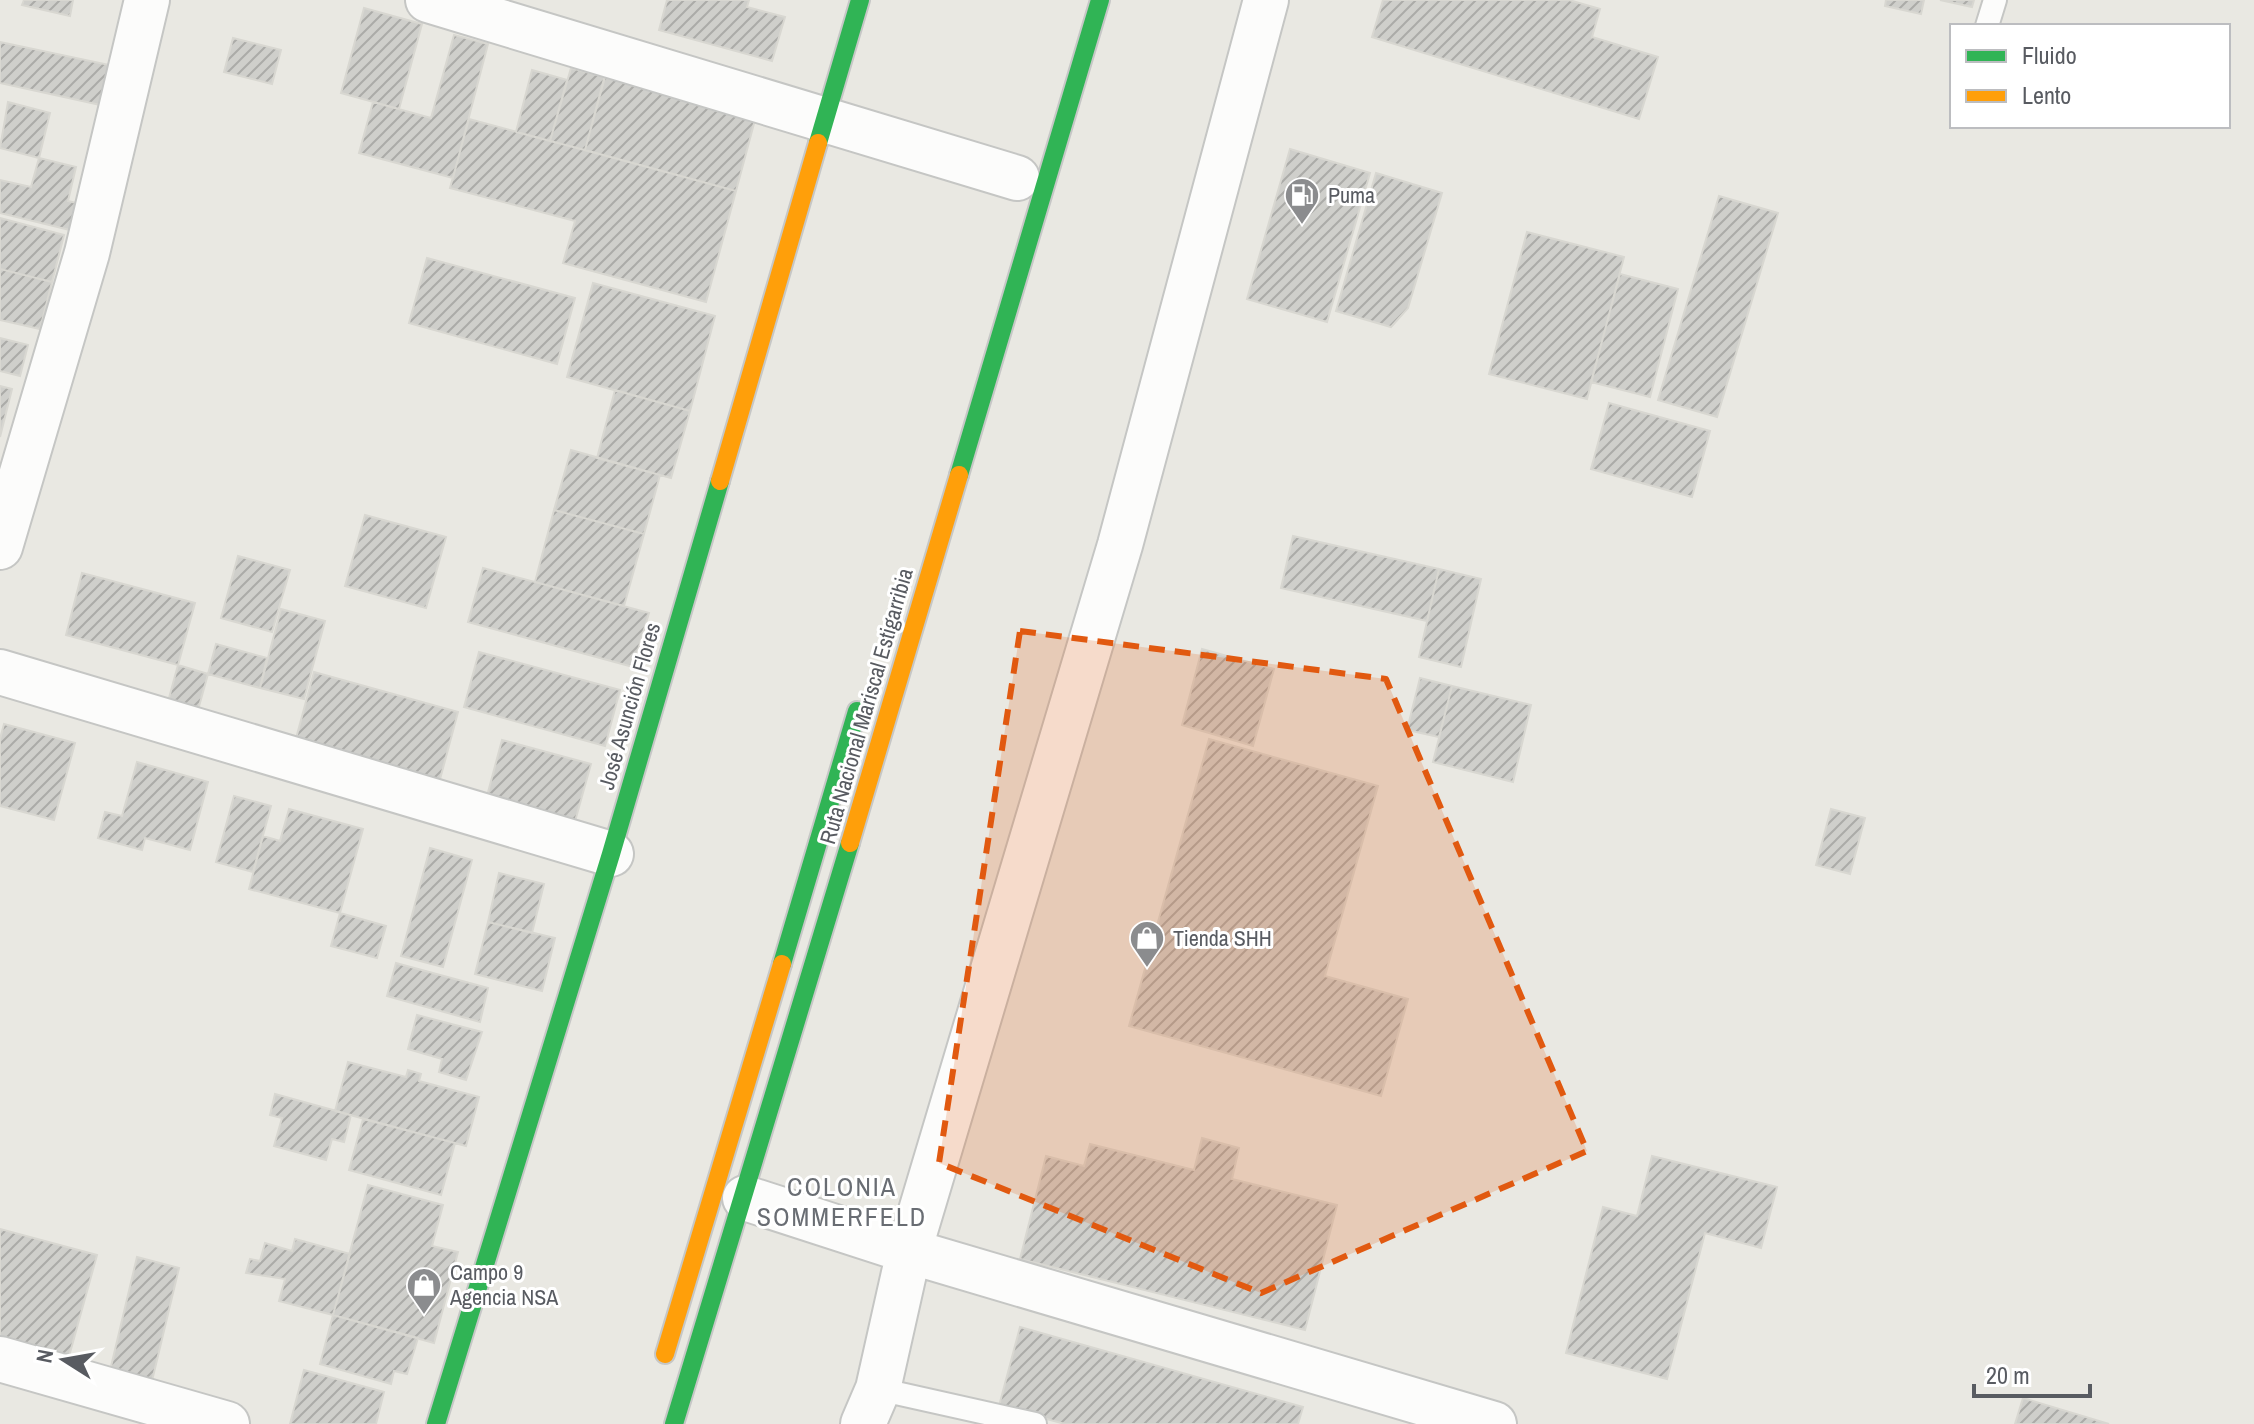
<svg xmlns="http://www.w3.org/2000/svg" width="2254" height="1424" viewBox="0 0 2254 1424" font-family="'Archivo Narrow',sans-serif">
<defs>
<pattern id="building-hatch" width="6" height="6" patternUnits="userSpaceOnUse" patternTransform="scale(2)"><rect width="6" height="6" fill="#cfcfcb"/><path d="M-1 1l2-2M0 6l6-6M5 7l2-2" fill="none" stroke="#ababa8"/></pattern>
</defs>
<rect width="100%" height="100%" fill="#e9e8e2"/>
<path fill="url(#building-hatch)" stroke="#d8d7d1" stroke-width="2" d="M24 0H73L70 16 22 5Z
M667 0H749L747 7 785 17 772 61 659 30Z
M1383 0H1569L1600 9 1592 37 1658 57 1639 119 1372 37Z
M1886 0H1924L1921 14 1885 6Z
M1940 0H1974L1972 7Z
M364 8 422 24 399 109 341 93Z
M454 35 488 44 453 178 359 153 373 102 431 118Z
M233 38 281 50 272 84 224 72Z
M0 42 114 66 105 106 0 83Z
M571 68 605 77 585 150 550 141Z
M532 70 567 80 550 141 516 132Z
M605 75 756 116 736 191 585 150Z
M8 102 50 113 39 158 0 148Z
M469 119 736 191 706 302 563 263 575 221 450 188Z
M1290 149 1370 173 1327 322 1247 299Z
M39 158 76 167 68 201 85 205 78 232 0 213V180L31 187Z
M1376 173 1442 193 1408 308 1391 327 1336 311Z
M1719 196 1778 213 1717 417 1658 400Z
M0 218 64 235 52 282 0 269Z
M1527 232 1624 257 1587 399 1489 374Z
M427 258 575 298 557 364 409 323Z
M0 269 52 282 40 329 0 320Z
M1620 274 1678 289 1650 397 1591 382Z
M593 283 715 316 690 411 567 377Z
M0 338 28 345 20 376 0 371Z
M0 386 12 389 0 437Z
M615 390 690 411 671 478 597 458Z
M1609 403 1710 431 1692 497 1591 469Z
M571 450 660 475 644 534 554 510Z
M554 510 644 534 624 606 535 582Z
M365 515 446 537 426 608 345 586Z
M1293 536 1439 569 1427 621 1281 588Z
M238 556 290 570 272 632 221 618Z
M483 568 649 613 633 667 468 622Z
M1439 569 1481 579 1461 667 1419 657Z
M82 573 195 603 178 665 66 635Z
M281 609 325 621 304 699 260 688Z
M216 644 267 658 260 688 208 674Z
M1202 649 1274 669 1253 746 1182 725Z
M479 652 620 690 605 746 464 707Z
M178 665 208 674 193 728 163 720Z
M314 672 458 712 435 798 294 746Z
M1420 678 1452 686 1439 737 1407 730Z
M1452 686 1531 705 1513 782 1433 762Z
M4 724 75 743 54 820 0 806V739Z
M1209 739 1378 786 1325 976 1408 999 1381 1096 1129 1026Z
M502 740 591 764 574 825 483 811Z
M137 762 208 782 190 850 145 838 142 850 98 838 105 812 122 816Z
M234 796 271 806 253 872 216 862Z
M289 809 363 829 340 913 249 889 263 836 280 841Z
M1831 809 1865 818 1850 874 1816 865Z
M430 848 472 860 443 967 401 956Z
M499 873 544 884 532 933 488 922Z
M340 913 386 926 377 958 331 946Z
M488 922 555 938 542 991 475 974Z
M396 963 488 988 480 1022 387 996Z
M417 1015 482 1032 466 1080 439 1072 442 1059 408 1049Z
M348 1062 406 1077 408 1070 421 1074 419 1081 479 1097 466 1146 335 1111Z
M275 1094 351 1115 344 1142 332 1139 326 1160 274 1146 282 1118 270 1115Z
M363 1119 455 1143 441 1195 349 1170Z
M1202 1138 1239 1148 1232 1179 1337 1205 1305 1330 1020 1259 1046 1156 1084 1166 1090 1144 1194 1170Z
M1652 1156 1777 1187 1761 1248 1705 1233 1667 1379 1566 1353 1603 1207 1637 1216Z
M368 1185 443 1205 432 1246 458 1252 434 1343 333 1315Z
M0 1229 97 1255 68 1360 0 1341Z
M295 1239 350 1254 333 1315 279 1301 285 1279 246 1273 250 1259 260 1261 265 1243 292 1251Z
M137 1257 179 1268 151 1385 109 1375Z
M333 1315 418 1338 407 1374 394 1371 391 1384 320 1364Z
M1020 1327 1303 1407 1298 1424H1065L999 1406Z
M304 1370 384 1392 376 1424H290Z
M2023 1398 2109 1424H2015Z"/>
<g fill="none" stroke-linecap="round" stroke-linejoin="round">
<g stroke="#c5c6c4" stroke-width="26">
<path id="lane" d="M1987 26 1995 0
M878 1389 1035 1424"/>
</g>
<g stroke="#c5c6c4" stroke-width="48">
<path id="street" d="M428 0 1017 178
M0 547 87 253 147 0
M0 672 611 854
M745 1198 909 1251 1494 1424
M0 1359 227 1424
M863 1424 878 1389 909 1251 1120 545 1266 0"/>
</g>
<g stroke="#c6c7c6" stroke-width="22">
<path id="fast" d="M818 143 860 0
M959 475 1100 0
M782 964 857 711
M436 1424 611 854 720 481
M674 1424 850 843"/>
</g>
<g stroke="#c6c7c6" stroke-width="22">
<path id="slow" d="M720 481 818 143
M850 843 959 475
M665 1354 782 964"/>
</g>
<use href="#lane" stroke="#fcfcfb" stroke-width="22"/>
<use href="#street" stroke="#fcfcfb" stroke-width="44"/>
<use href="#fast" stroke="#30b455" stroke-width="18"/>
<use href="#slow" stroke="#ff9f0a" stroke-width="18"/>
</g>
<path fill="#e15910" fill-opacity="0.2" stroke="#e15910" stroke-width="6" stroke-dasharray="16 10" stroke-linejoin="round" d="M1020 631 1386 679 1587 1151 1261 1293 939 1163Z"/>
<defs>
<g id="fuel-pin" transform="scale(1.8)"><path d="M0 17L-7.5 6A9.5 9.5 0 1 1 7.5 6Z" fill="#8b8c8e" stroke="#fff"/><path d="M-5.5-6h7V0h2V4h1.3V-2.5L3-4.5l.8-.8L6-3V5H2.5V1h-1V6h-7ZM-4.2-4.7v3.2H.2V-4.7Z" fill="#fff"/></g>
<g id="shop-pin" transform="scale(1.8)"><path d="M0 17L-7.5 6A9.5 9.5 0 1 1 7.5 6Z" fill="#8b8c8e" stroke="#fff"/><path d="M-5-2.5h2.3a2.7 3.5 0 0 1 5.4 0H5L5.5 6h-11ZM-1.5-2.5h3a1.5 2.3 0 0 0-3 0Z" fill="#fff"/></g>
</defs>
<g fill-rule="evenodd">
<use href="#fuel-pin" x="1302" y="195"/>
<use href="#shop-pin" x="1147" y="938"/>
<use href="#shop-pin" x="424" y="1285"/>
</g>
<g text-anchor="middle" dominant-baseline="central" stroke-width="6" stroke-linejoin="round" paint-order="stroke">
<g font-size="22" fill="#585b61" stroke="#fff" text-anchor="start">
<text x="1328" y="195">Puma</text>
<text x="1173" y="938">Tienda SHH</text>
<text x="450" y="1272">Campo 9<tspan x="450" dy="25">Agencia NSA</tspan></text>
</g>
<g font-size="22" fill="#585b61" stroke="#fff">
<text transform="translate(629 706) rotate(-74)">José Asunción Flores</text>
<text transform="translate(866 706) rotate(-74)">Ruta Nacional Mariscal Estigarribia</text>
</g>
<g font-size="26" letter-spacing="2" fill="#696d73" stroke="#fff">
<text x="842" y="1186">COLONIA<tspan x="842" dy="30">SOMMERFELD</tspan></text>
</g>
</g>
<rect x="1950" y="24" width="280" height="104" fill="#ffffff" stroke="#bcbdc0" stroke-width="2"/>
<rect x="1966" y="50" width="40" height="12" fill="#30b455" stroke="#bcbdc0" stroke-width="2"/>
<text x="2022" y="64" font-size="24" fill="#585b61">Fluido</text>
<rect x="1966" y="90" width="40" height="12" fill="#ff9f0a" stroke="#bcbdc0" stroke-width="2"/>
<text x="2022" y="104" font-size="24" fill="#585b61">Lento</text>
<g transform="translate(64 1360) rotate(281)" stroke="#ffffff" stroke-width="6" paint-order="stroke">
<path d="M0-6L14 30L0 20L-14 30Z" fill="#585b61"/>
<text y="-12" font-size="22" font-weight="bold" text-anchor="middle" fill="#585b61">N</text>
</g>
<path d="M1974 1384v12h116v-12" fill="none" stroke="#585b61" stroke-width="4"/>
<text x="1986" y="1384" font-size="24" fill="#585b61" stroke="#ffffff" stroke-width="6" paint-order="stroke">20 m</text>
</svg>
